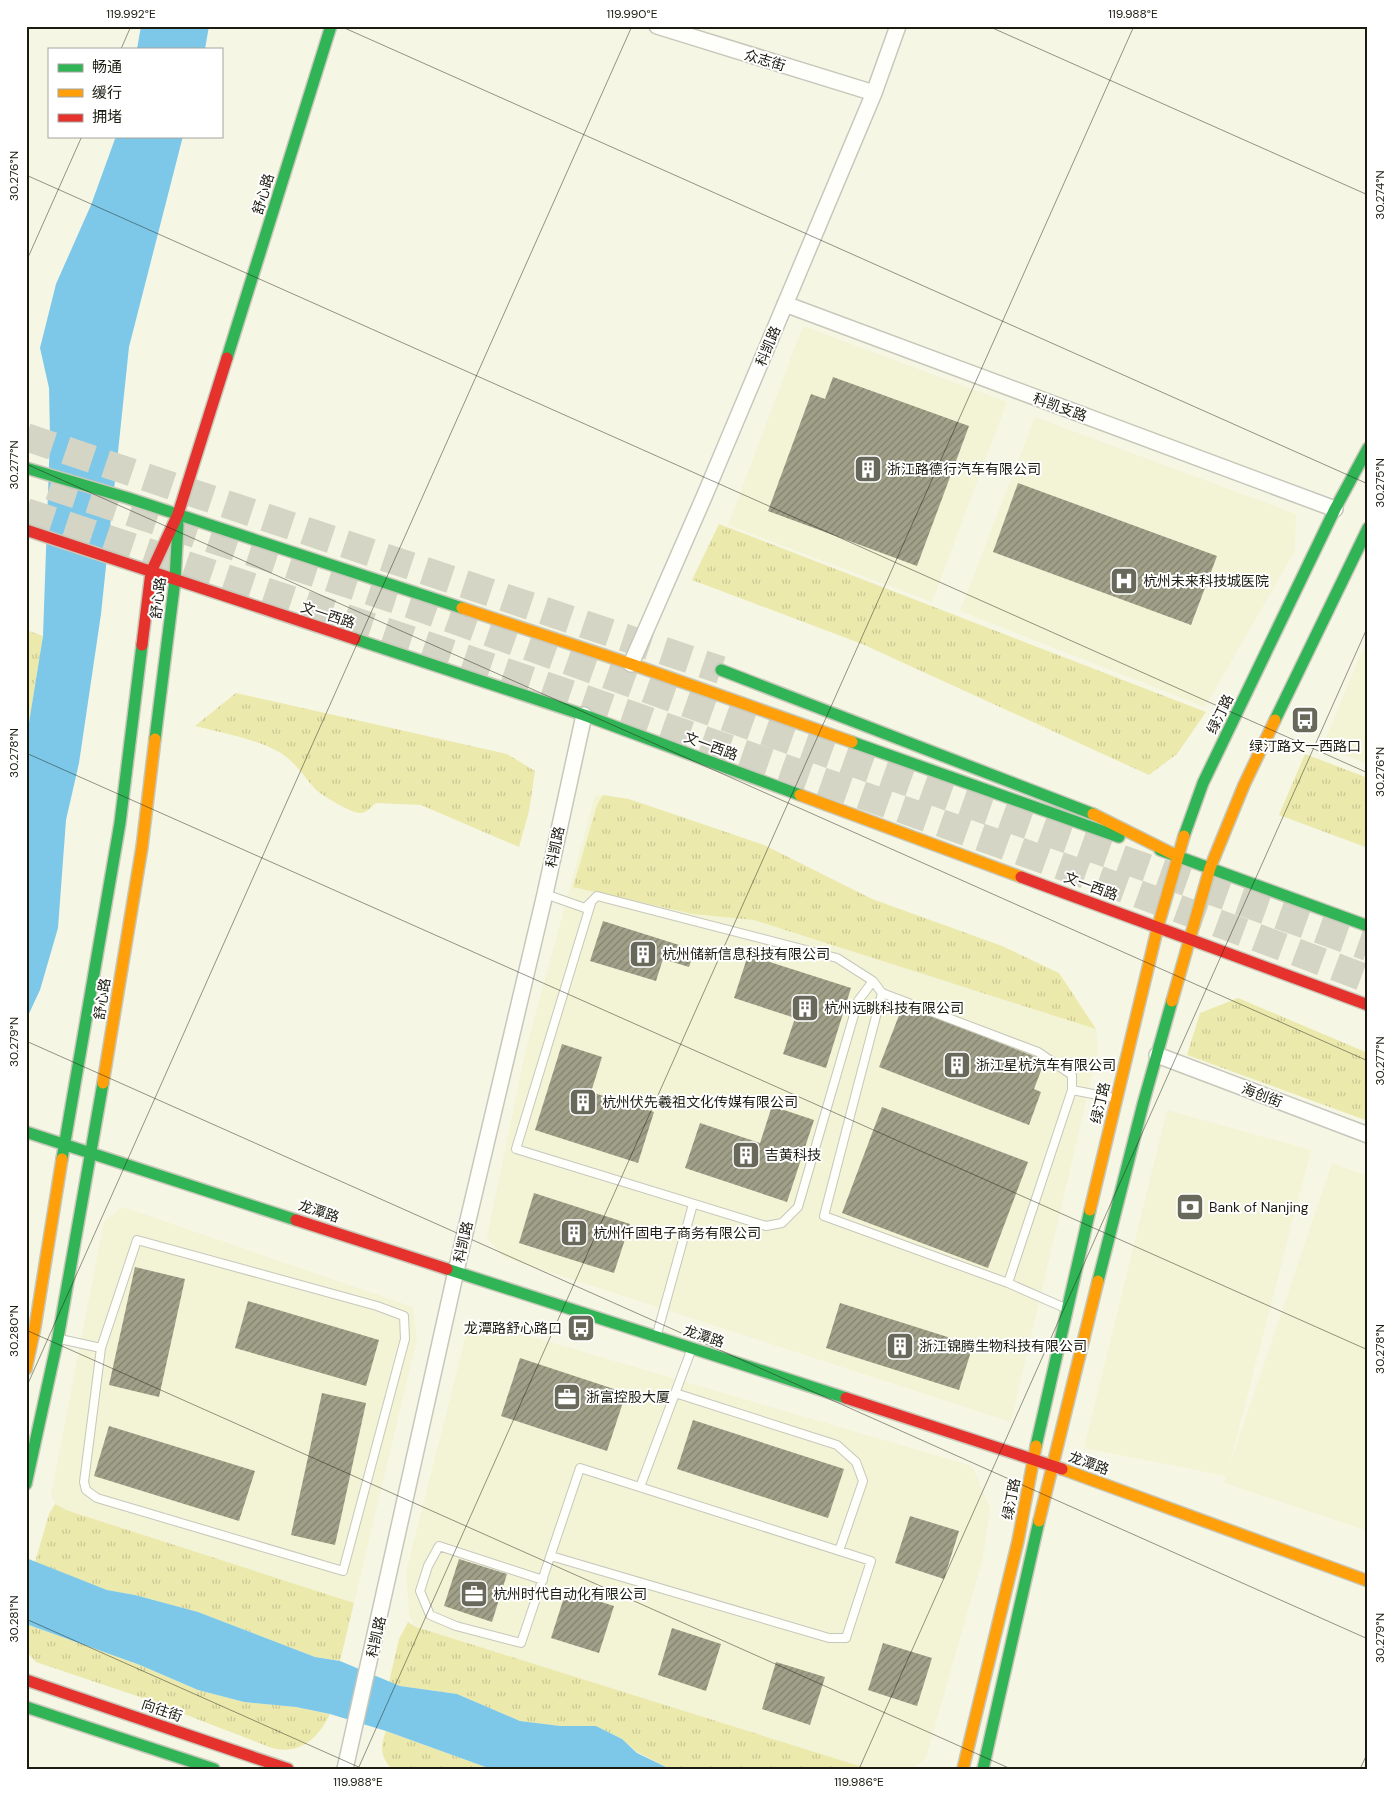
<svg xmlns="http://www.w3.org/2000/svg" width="1394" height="1795" viewBox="0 0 1394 1795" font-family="'DM Sans','Noto Sans SC',sans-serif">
<defs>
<pattern id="grass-tufts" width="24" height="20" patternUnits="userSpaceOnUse" patternTransform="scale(1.25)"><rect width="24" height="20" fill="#ece9ad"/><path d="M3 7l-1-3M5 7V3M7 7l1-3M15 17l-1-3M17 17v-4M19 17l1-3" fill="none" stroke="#cac794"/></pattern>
<pattern id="building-hatch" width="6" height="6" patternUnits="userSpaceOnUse" patternTransform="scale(1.25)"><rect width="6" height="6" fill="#a1a089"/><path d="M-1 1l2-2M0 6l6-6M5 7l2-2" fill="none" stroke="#82826f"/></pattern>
</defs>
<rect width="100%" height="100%" fill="#f6f6e5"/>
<path fill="#f3f3d6" d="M803 326 1007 402 932 602 728 525Z
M1035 417 1296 514 1295 551 1205 707 960 611Z
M1368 637V764L1322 747Z
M595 795 629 799 764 845 872 899 1002 946 1059 973 1096 1029 1098 1050 1011 1422 503 1257 487 1237 525 1053Z
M1167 1110 1311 1150 1229 1467 1332 1163 1368 1176V1531L1224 1483 1226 1476 1084 1448Z
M123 1207 413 1307 417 1339 354 1603 66 1510 55 1504 51 1495 104 1221Z
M475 1320 972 1466 990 1508 983 1558 926 1758 912 1769H869L416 1627 409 1615 406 1572 466 1335Z"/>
<path fill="url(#grass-tufts)" d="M719 524 1206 712 1177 754 1149 775 862 644 692 580Z
M26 630 43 636 26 741Z
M236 693 507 754 535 771 529 811 519 847 421 805 376 803C371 807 367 813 360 813 351 813 323 796 316 790 304 777 295 761 279 752 254 738 222 733 195 726Z
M1305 754 1368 778V848L1279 815Z
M603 795 629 799 764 845 872 899 1002 946 1059 973 1096 1029 754 920 693 914 573 887 597 805Z
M1238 998 1368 1053V1121L1187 1055 1200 1013Z
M55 1504 66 1510 354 1603 340 1661 315 1657 198 1612 135 1595 107 1590 35 1562 49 1514Z
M408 1622 416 1627 869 1769H670L637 1752 622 1739 596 1726H558L520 1721 457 1694 400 1686 389 1682 399 1639Z
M26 1624 140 1665 198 1690 244 1702 296 1707 330 1714C318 1739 300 1755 272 1748L140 1697 36 1662 26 1651Z
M386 1731 491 1769H392C380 1757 380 1746 386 1731Z"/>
<path fill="#7dc8e9" d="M141 26H209L205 49H137Z
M116 136H183L129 347 101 614 79 763 66 820 58 928 40 990 26 1020V741L43 636 50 436 49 388 40 348 56 284 91 205Z
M26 1558 107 1590 135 1595 198 1612 315 1657 340 1661 400 1686 457 1694 520 1721 560 1726H596L622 1739 637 1753 670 1769H491L386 1731 330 1714 296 1707 244 1702 198 1690 140 1665 26 1624Z"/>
<path fill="url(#building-hatch)" d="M833 377 969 426 917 566 768 511 811 394 825 399Z
M1018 483 1217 556 1191 625 993 552Z
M603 921 695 950 689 967 663 959 656 981 590 961Z
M748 955 851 988 826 1068 783 1054 795 1018 734 998Z
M903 1005 1036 1057 1030 1063 1042 1068 1034 1089 1041 1092 1029 1125 879 1067Z
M562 1044 602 1057 591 1092 654 1112 638 1163 535 1130Z
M772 1106 814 1120 787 1202 685 1168 700 1123 760 1143Z
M882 1107 1028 1162 988 1268 842 1213Z
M534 1193 630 1224 614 1273 519 1243Z
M135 1267 185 1279 159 1397 109 1385Z
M248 1301 379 1340 366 1386 235 1348Z
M840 1303 973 1345 959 1390 826 1348Z
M520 1358 626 1393 607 1451 501 1416Z
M322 1393 366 1403 335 1545 291 1535Z
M693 1420 844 1469 828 1518 677 1469Z
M109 1426 255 1471 239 1521 94 1476Z
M910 1516 959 1531 944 1579 895 1563Z
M459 1559 507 1574 492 1622 444 1606Z
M566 1591 614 1606 599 1653 551 1638Z
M672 1628 721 1644 706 1691 658 1675Z
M883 1643 932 1658 917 1706 868 1690Z
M776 1662 825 1677 810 1725 762 1709Z"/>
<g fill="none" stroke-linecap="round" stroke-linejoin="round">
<path stroke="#d5d5c5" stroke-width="28" stroke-dasharray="28 14" stroke-linecap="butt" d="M26 437 721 670
M50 486 412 605 1368 947
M26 512C476 660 924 812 1368 979"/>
<g stroke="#c7c7ba" stroke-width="10">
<path id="lane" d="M545 894 585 908 597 896 837 958 873 981 882 993 1038 1052 1072 1075V1090L1114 1098
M591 903 516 1149 766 1226 782 1223 798 1207 858 1001 873 981
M882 993 824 1216 1008 1283
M1065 1308 1008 1283 1072 1090
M657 1334 693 1204
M60 1339 101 1348 84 1482 86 1490 97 1498 343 1571 405 1339 404 1316 377 1306 137 1240 101 1348
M675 1393 837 1445 856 1462 863 1481 839 1551
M640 1487 692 1348
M543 1580 439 1546 428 1566 420 1591 430 1615 456 1626 521 1643C541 1585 560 1526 580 1468L871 1561 846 1638H829L551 1556"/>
</g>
<g stroke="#c7c7ba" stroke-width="18">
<path id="street" d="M657 26 874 93
M785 304 1335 509
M631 664 704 497 874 93 898 26
M1157 1055 1368 1135
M345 1769 456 1271 545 894 584 715"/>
</g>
<g stroke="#c7c7ba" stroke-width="14">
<path id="fast" d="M227 358 331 26
M26 468 128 498 462 608
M355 639 584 715 800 795
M721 670 1093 814
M1275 720 1368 528
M155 739 175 580 178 524
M852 742 1119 837
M1184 836 1203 783 1335 509 1368 448
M1160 850 1368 926
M26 1132 296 1220
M62 1159 120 823 142 645
M447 1269 846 1398
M1098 1281 1143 1104 1172 1001
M1036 1446 1090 1210
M26 1484 58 1338 103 1083
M26 1707 214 1769
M983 1769 1039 1521"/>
</g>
<g stroke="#c7c7ba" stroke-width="14">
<path id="slow" d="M462 608 631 664 852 742
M800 795 1021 877
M1093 814 1177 856
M1172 1001 1210 868 1244 785 1275 720
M103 1083 142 847 155 739
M1090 1210 1158 926 1184 836
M26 1369 35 1327 62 1159
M1062 1469 1368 1581
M1039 1521 1098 1281
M963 1769 1018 1541 1036 1446"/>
</g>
<g stroke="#c7c7ba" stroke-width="14">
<path id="jam" d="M26 530 355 639
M142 645 151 572 178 514 227 358
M1021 877 1368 1005
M296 1220 447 1269
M846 1398 1062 1469
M26 1680 288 1769"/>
</g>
<use href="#lane" stroke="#fefefb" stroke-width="8"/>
<use href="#street" stroke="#fefefb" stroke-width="15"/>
<use href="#fast" stroke="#30b455" stroke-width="11"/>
<use href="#slow" stroke="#ff9f0a" stroke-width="11"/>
<use href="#jam" stroke="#e5322d" stroke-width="11"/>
</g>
<path fill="none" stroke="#1b1b10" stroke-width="1" stroke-opacity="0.45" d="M340 26 1368 484M988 26 1368 195M121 49 131 26M26 175 1368 773M26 262 82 136M26 464 1368 1061M26 753 1368 1350M26 1041 1368 1639M26 1330 1011 1769M26 1388 632 26M26 1619 363 1769M358 1769 1134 26M859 1769 1368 626M1360 1769 1368 1752"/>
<defs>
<g id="building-square" transform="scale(1.4375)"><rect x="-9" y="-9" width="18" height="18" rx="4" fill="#68685b" stroke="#fff"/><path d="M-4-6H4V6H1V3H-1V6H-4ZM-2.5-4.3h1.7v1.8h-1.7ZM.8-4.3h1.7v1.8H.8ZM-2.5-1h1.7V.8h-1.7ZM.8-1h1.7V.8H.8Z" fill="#fff"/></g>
<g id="hospital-square" transform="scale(1.4375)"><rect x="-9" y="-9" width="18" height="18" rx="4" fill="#68685b" stroke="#fff"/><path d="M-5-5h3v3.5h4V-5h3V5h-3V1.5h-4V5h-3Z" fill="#fff"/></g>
<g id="bus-square" transform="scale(1.4375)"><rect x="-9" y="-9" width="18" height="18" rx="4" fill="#68685b" stroke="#fff"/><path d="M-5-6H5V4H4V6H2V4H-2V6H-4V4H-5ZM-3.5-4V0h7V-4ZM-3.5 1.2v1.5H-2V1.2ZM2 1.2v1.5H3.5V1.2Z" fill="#fff"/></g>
<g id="bank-square" transform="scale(1.4375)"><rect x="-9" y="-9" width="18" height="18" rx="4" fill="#68685b" stroke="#fff"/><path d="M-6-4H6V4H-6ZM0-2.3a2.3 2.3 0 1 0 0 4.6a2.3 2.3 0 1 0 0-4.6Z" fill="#fff"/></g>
<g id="office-square" transform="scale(1.4375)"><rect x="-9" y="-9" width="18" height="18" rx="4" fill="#68685b" stroke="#fff"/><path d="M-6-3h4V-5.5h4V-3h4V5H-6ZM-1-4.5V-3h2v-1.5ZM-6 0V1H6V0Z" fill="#fff"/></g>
</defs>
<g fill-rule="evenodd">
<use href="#building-square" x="868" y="469"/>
<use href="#hospital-square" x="1124" y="581"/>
<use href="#bus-square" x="1305" y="720"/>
<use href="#building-square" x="643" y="954"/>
<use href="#building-square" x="805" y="1008"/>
<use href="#building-square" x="957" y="1065"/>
<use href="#building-square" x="583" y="1102"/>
<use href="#building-square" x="746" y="1155"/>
<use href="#bank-square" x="1190" y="1207"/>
<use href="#building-square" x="574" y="1233"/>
<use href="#bus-square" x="581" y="1328"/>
<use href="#building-square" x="900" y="1346"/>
<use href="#office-square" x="567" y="1397"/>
<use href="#office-square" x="474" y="1594"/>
</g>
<g text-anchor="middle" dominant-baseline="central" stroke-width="4" stroke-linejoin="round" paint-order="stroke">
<g font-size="14" fill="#1b1b10" stroke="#fff">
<text transform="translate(765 60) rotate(17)">众志街</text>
<text transform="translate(263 194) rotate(-73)">舒心路</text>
<text transform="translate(768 346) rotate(-67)">科凯路</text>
<text transform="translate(1060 407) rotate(20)">科凯支路</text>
<text transform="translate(158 598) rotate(-83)">舒心路</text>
<text transform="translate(328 615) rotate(18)">文一西路</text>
<text transform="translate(1220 714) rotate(-64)">绿汀路</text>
<text transform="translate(711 746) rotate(20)">文一西路</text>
<text transform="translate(555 847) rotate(-78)">科凯路</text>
<text transform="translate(1091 886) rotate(20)">文一西路</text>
<text transform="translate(102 999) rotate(-81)">舒心路</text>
<text transform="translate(1262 1095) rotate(21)">海创街</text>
<text transform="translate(1100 1103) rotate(-77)">绿汀路</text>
<text transform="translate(319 1211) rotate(18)">龙潭路</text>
<text transform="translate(463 1242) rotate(-77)">科凯路</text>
<text transform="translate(704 1336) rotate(18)">龙潭路</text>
<text transform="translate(1089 1463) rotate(20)">龙潭路</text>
<text transform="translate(1011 1499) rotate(-79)">绿汀路</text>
<text transform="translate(376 1637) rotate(-77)">科凯路</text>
<text transform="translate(162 1710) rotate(19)">向往街</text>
</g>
<g font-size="14" fill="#1b1b10" stroke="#fff" text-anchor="start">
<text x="887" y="469">浙江路德行汽车有限公司</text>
<text x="1143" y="581">杭州未来科技城医院</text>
<text x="1305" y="746" text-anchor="middle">绿汀路文一西路口</text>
<text x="662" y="954">杭州储新信息科技有限公司</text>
<text x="824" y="1008">杭州远眺科技有限公司</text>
<text x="976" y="1065">浙江星杭汽车有限公司</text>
<text x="602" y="1102">杭州伏先羲祖文化传媒有限公司</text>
<text x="765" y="1155">吉黄科技</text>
<text x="1209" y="1207">Bank of Nanjing</text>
<text x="593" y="1233">杭州仟固电子商务有限公司</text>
<text x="562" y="1328" text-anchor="end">龙潭路舒心路口</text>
<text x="919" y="1346">浙江锦腾生物科技有限公司</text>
<text x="586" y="1397">浙富控股大厦</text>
<text x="493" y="1594">杭州时代自动化有限公司</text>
</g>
</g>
<rect width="1394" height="1795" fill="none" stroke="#ffffff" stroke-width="55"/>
<rect x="48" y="48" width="175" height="90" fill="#ffffff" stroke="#a4a49f"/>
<rect x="58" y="64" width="25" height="8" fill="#30b455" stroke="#a4a49f"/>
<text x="92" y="72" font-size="15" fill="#1b1b10">畅通</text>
<rect x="58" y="89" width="25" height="8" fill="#ff9f0a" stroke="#a4a49f"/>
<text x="92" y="98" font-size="15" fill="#1b1b10">缓行</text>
<rect x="58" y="114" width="25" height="8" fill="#e5322d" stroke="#a4a49f"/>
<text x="92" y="122" font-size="15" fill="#1b1b10">拥堵</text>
<rect x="28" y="28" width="1338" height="1740" fill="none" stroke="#1b1b10" stroke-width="2"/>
<g font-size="12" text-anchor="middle" fill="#1b1b10">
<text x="131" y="18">119.992°E</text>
<text x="632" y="18">119.990°E</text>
<text x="1133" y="18">119.988°E</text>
<text transform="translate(14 176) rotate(-90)" y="4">30.276°N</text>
<text transform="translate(1380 195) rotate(-90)" y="4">30.274°N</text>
<text transform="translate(14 465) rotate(-90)" y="4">30.277°N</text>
<text transform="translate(1380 483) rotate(-90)" y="4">30.275°N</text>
<text transform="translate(14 753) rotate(-90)" y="4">30.278°N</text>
<text transform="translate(1380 772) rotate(-90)" y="4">30.276°N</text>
<text transform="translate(14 1042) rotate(-90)" y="4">30.279°N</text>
<text transform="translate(1380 1061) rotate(-90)" y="4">30.277°N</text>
<text transform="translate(14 1331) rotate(-90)" y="4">30.280°N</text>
<text transform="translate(1380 1349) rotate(-90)" y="4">30.278°N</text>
<text transform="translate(14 1619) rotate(-90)" y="4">30.281°N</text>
<text transform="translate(1380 1638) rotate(-90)" y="4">30.279°N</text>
<text x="358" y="1786">119.988°E</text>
<text x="859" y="1786">119.986°E</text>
</g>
</svg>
